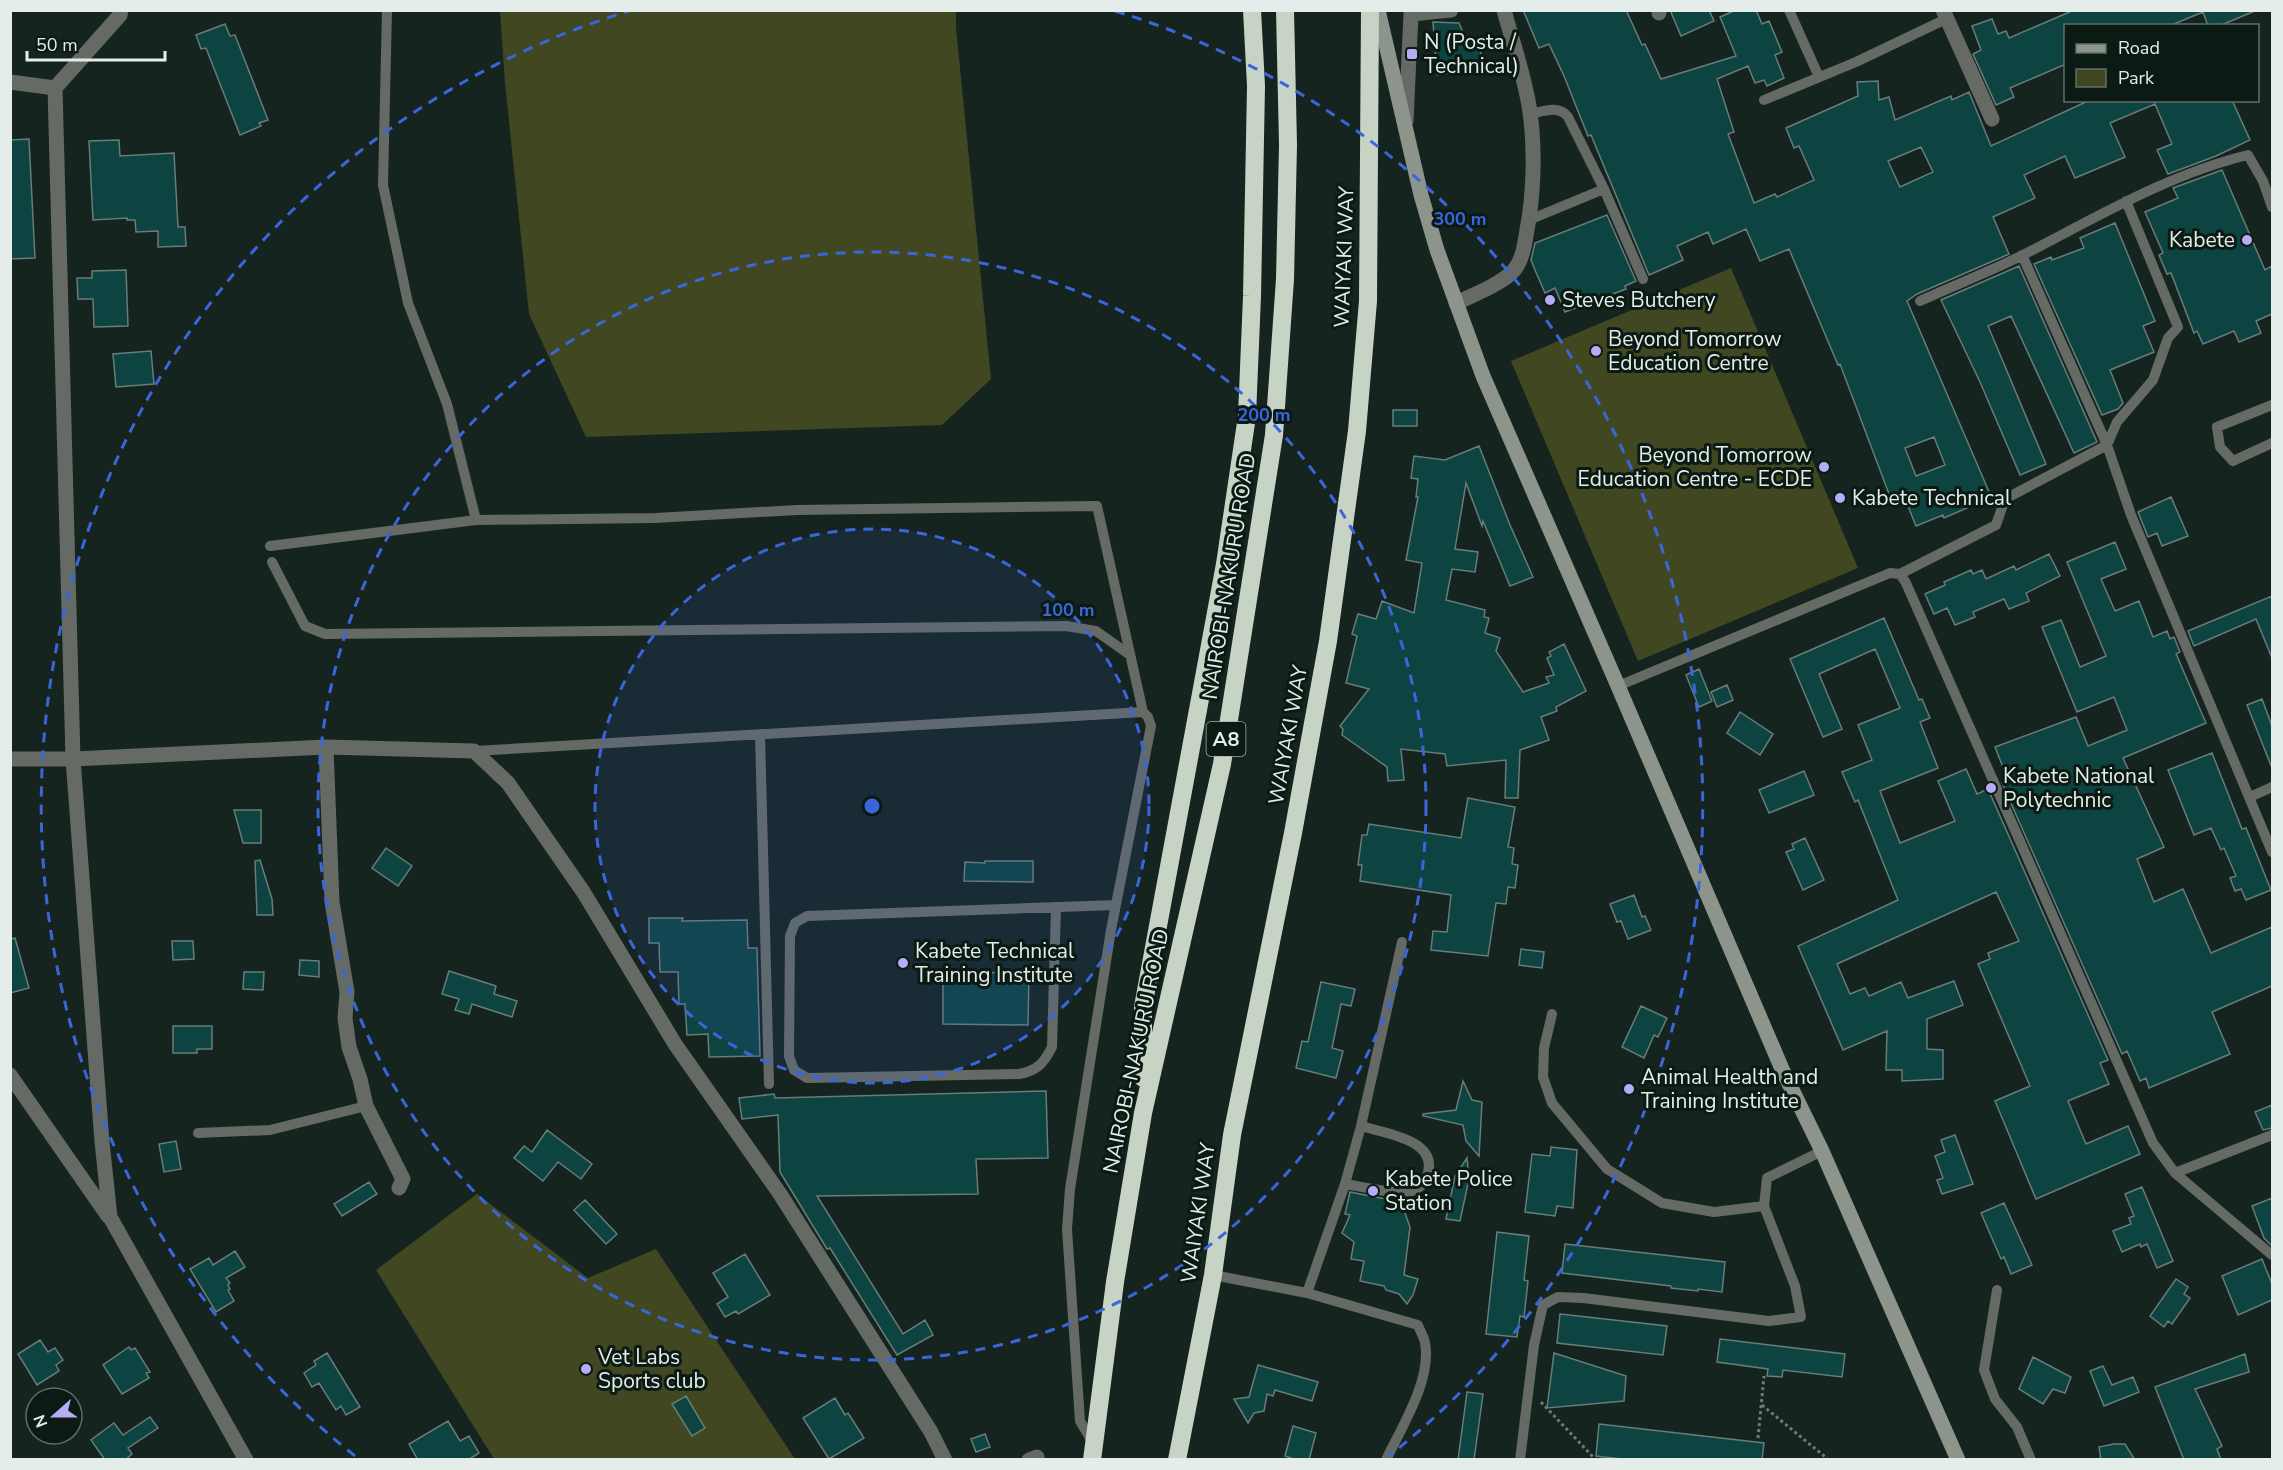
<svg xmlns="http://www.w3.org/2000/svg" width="2283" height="1470" viewBox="0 0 2283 1470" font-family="'Nunito Sans',sans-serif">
<rect width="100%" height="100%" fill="#15241e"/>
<path fill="#414721" d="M500 11H956V28L991 379 942 425 586 437 529 314 505 83Z
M1731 268 1858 568 1638 661 1511 361Z
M477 1194 588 1278 656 1249 795 1459H494L376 1270Z"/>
<path fill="#0d4340" stroke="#687c7a" stroke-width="1.5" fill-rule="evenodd" d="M1523 10H1626L1642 45 1645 44 1661 79 1736 56 1720 17 1736 10H1756L1762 24 1769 21 1782 52 1775 55 1784 78 1767 86 1764 80 1755 83 1748 66 1717 79 1734 132 1728 134 1754 203 1775 194 1777 197 1814 180 1799 146 1794 148 1786 128 1858 96 1857 82 1878 81 1879 100 1889 97 1895 120 1951 96 1952 100 1969 92 1991 146 2090 100H2232L2250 140 2216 156 2168 174 2157 150 2172 144 2155 104 2110 123 2125 157 2075 178 2065 156 2024 175 2035 198 1993 217 2009 254 1917 294 1907 301 1990 494 1965 505 1967 508 1944 518 1943 515 1916 526 1908 506 1904 507 1901 498 1892 502 1840 364 1838 365 1789 249 1760 261 1746 229 1713 244 1708 232 1677 246 1683 260 1649 275 1591 135 1588 136 1564 76 1549 44 1539 48ZM1921 147 1933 172 1900 187 1888 161ZM1934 437 1945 465 1916 476 1905 448Z
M1670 10H1709L1714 21 1681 36Z
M2074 10H2255V11L2219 26H2208L2203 12 2169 26H2066V64L2010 88 2014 97 1996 105 1973 54 1981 50 1972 26 1992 19 1998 34 2006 31 2009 38Z
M1433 22 1459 23 1464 35 1479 41 1483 69 1437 75Z
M225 24 230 36 235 35 268 120 259 123 261 126 240 135 206 48 201 49 196 35Z
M29 139 35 258 10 259V140Z
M119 140 120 156 174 153 178 227H185L186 246 158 247V231L136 232 135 220H127V218L93 220 89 141Z
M2222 170 2265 270 2272 266V314L2256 321 2261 333 2239 342 2234 331 2203 344 2197 331 2194 333 2171 273 2167 274 2159 255 2163 253 2145 212 2178 198 2173 188Z
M1607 215 1636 281 1625 286 1626 289 1565 312 1555 288 1545 293 1535 270 1531 260 1535 243Z
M2115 223 2155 321 2143 326 2154 352 2110 370 2123 403 2118 409 2102 415 2034 264 2051 257 2052 260 2084 248 2080 238Z
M2019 266 2097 442 2074 453 2011 316 1988 326 2046 464 2020 475 1980 382 1941 300Z
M126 270 128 326 94 327 93 299H78L77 278H92V271Z
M151 351 154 384 116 387 113 354Z
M1393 410H1417V426H1393Z
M1479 446 1510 525 1533 577 1510 586 1483 521 1482 526 1466 483 1455 549 1478 552 1475 572 1452 569 1446 600 1485 610 1484 617 1489 618 1485 633 1500 638 1496 651 1523 692 1549 683 1546 677 1554 675 1547 658 1551 656 1549 652 1564 644 1586 691 1556 707 1557 711 1541 717 1549 740 1520 750 1518 798H1505L1506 760 1447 766 1445 754 1401 749 1404 780 1388 781 1387 767 1342 735 1343 729 1340 726 1369 689 1346 683 1357 636 1352 634 1358 614 1376 619 1382 601 1414 613 1422 563 1406 560 1418 497H1416L1418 479 1411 478 1414 456 1445 460Z
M2171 497 2188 536 2162 546 2157 533 2148 537 2138 512Z
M2115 542 2126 569 2101 579 2115 611 2139 601 2153 637 2167 631 2170 639 2174 637 2180 652 2176 654 2177 656 2206 723 2123 758 2164 847 2137 859 2154 902 2183 889 2211 953 2272 927V986L2212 1012 2230 1054 2149 1088 2146 1078 2140 1081 2127 1051 2122 1054 2002 783 2008 780 1995 747 2076 717 2088 746 2127 730 2114 697 2077 712 2042 627 2061 620 2080 667 2106 656 2067 562Z
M2049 554 2060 576 2026 593 2029 601 2009 609 2004 599 1973 612 1975 617 1955 625 1947 608 1934 614 1925 594 1945 585 1944 582 1971 570 1973 574 1982 570 1986 579 2014 566 2016 570Z
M2272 596V658L2256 619 2194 646 2188 631Z
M1884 618 1919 700 1922 699 1930 718 1920 722 1938 768 1880 791 1900 843 1955 821 1938 781 1966 769 1977 794 1988 789 2108 1060 2100 1063 2109 1084 2068 1101 2086 1144 2128 1126 2140 1154 2036 1199 1995 1101 2030 1086 1978 964 1990 959 1988 953 2019 941 1996 892 1837 964 1850 994 1865 988 1869 996 1901 982 1908 998 1954 981 1963 1005 1927 1019V1049L1943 1050V1079L1902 1081V1070H1886L1887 1031 1843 1050 1798 946 1898 900 1858 800 1855 802 1842 772 1872 760 1858 725 1900 708 1875 649 1819 674 1842 729 1823 737 1790 659Z
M1699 669 1712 701 1699 707 1686 675Z
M1727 685 1733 700 1717 707 1711 692Z
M2262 699 2272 726V768L2247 705Z
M1740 712 1773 734 1760 755 1727 733Z
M2212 753 2242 829 2246 828 2271 890 2246 900 2241 889 2235 891 2230 878 2236 876 2224 848 2221 850 2211 828 2194 835 2168 770Z
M1804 771 1814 795 1769 813 1759 790Z
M1468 798 1515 807 1508 847 1514 848 1512 864 1518 865 1515 888 1508 887 1506 904 1496 903 1488 956 1431 950 1433 931 1447 932 1451 895 1360 881 1362 865H1358L1362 835H1367L1369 824 1461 838Z
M234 810H261V843H243Z
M1805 838 1824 880 1803 890 1786 852 1794 849 1792 844Z
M386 848 412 866 398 886 372 868Z
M260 860 272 899 273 915H257L255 861Z
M985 861H1033V882L964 881 965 862 985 863Z
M1634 895 1642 917 1645 916 1651 930 1628 939 1621 921 1617 922 1610 904Z
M649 918H683L682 921 747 920 748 948H757L760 1056 709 1057 708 1034 687 1035 685 1004H679L678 972H660L659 943H649Z
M15 938 29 988 10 993V939Z
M172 941H193L194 959 173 960Z
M1521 949 1544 952 1542 968 1519 965Z
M300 960 319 961V977L299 975Z
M449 971 496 986 494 994 517 1001 512 1017 472 1004 469 1014 455 1010 459 999 442 994Z
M244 972H264L263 990 243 989Z
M943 972 1029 973 1028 1025 943 1024Z
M1321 982 1355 989 1351 1006 1341 1004 1332 1048 1343 1051 1336 1078 1296 1068 1302 1041 1308 1042Z
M1641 1006 1667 1018 1658 1037 1654 1035 1644 1058 1622 1047Z
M173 1026H212V1049H197V1053H173Z
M1463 1081 1472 1100 1482 1102 1479 1156 1466 1141 1463 1125 1423 1116V1114L1456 1110Z
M1046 1091 1048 1158 976 1159 978 1194 817 1196 903 1334 925 1320 933 1335 897 1355 830 1248 827 1249 780 1172 778 1115 742 1119 739 1098 774 1094 775 1098Z
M2272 1105V1128L2263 1130 2255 1112Z
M547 1130 592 1164 581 1179 558 1162 543 1181 514 1158 524 1146 532 1152Z
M1955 1135 1973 1184 1942 1194 1937 1180 1943 1178 1935 1156 1945 1152 1941 1140Z
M176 1141 181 1169 164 1172 159 1144Z
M1551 1147 1577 1150 1573 1208 1557 1206 1555 1216 1525 1212 1532 1154 1550 1156Z
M1467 1158 1469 1179 1460 1221 1446 1219 1455 1176Z
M369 1182 377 1194 342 1216 334 1204Z
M2142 1187 2173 1261 2157 1268 2147 1244 2141 1247 2140 1244 2122 1252 2113 1231 2131 1224 2129 1218 2134 1216 2125 1194Z
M1350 1192 1401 1202 1410 1227 1404 1275 1418 1279 1413 1295 1407 1304 1399 1294 1386 1290 1384 1286 1360 1281 1364 1261 1351 1259 1354 1242 1342 1233 1350 1215 1345 1214Z
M2272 1198V1246L2264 1238 2252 1206Z
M585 1200 617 1234 606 1244 574 1210Z
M2004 1203 2032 1265 2011 1274 2004 1257 2001 1259 1981 1213Z
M1497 1232 1529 1236 1524 1280 1528 1281 1524 1317 1520 1316 1517 1337 1486 1334Z
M1565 1244 1725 1262 1722 1292 1698 1289V1291L1671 1288V1286L1562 1273Z
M235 1251 245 1267 226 1278 230 1283 228 1285 230 1289 228 1290 234 1301 216 1312 190 1269 209 1258 213 1265Z
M745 1254 770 1295 738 1314 736 1311 725 1317 717 1304 728 1297 713 1273Z
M2262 1259 2272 1284V1300L2238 1315 2222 1276Z
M2176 1279 2188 1287 2184 1294 2190 1298 2172 1324 2168 1321 2164 1327 2150 1316Z
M1560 1314 1667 1326 1663 1355 1557 1343Z
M1720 1339 1845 1354 1842 1377 1783 1370 1782 1377 1767 1376 1768 1369 1717 1362Z
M40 1340 48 1352 55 1348 63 1360 56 1365 59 1371 37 1385 18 1354Z
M129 1347 131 1350 135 1348 150 1372 146 1373 149 1378 122 1394 103 1365Z
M327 1353 360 1407 346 1415 341 1406 336 1410 319 1383 312 1387 304 1373 316 1365 314 1361Z
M1554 1353 1626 1376 1624 1401 1547 1408Z
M2245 1354 2249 1372 2195 1389 2222 1446 2217 1449 2221 1460H2184L2155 1387Z
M2033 1357 2071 1377 2065 1393 2053 1389 2043 1404 2019 1389Z
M1258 1365 1318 1382 1312 1401 1275 1390 1273 1396 1267 1394 1264 1411 1254 1413 1248 1423 1234 1399 1249 1397Z
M2103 1366 2112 1385 2133 1377 2139 1392 2104 1406 2090 1371Z
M1467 1392 1483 1394 1474 1460H1458Z
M686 1396 705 1428 692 1436 672 1404Z
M835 1398 845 1415 848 1413 864 1438 829 1459 803 1418Z
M150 1417 158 1428 128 1448 132 1454 125 1460H105L91 1440 114 1423 123 1435Z
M448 1421 460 1441 469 1436 479 1453 468 1460H418L409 1444Z
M1599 1424 1764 1443 1762 1460H1630L1596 1456Z
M1293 1426 1316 1433 1309 1460H1297L1285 1456Z
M985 1434 990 1447 976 1452 971 1439Z
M2114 1444H2125L2135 1460H2101L2099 1447Z"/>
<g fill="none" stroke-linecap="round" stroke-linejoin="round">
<path stroke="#6f7c76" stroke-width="3" stroke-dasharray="3 3" stroke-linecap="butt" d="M1541 1402 1596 1460
M1762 1405 1829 1460
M1758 1438 1764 1376"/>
<path stroke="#656a64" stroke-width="10" d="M387 10 383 185 408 303 447 404 476 520
M1789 10 1819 77
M1764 100 1856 62 1946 19
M1530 114C1544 111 1559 105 1568 117L1604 189 1643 279
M1529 220 1604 189
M2022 255 2107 445 2131 515 2272 852
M1920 301C1955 285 1991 271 2025 254 2097 217 2169 174 2248 155L2263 181 2272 207
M2272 405 2217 427 2220 447 2233 461 2272 443
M270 546 476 520 655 518 797 510 1097 506 1143 712
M272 562 305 626 325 634 1066 626 1096 631 1130 655
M1900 574 1996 525 2005 499 2107 445 2117 422 2153 380 2168 338 2178 327 2126 201
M1618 686 1890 573 1900 574 1906 583 2153 1143 2175 1173 2272 1255
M760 734 769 1084
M474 751 1143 712 1148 717 1151 726 1111 930 1070 1189 1067 1229 1080 1421 1093 1443
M2250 797 2272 787
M1056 907 1052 1047C1044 1063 1037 1071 1019 1074L807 1078 794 1070 789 1056 790 936 795 923 807 916 1116 905
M1552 1014 1544 1048 1543 1077 1552 1103 1607 1169 1662 1203 1714 1212 1764 1206
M198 1133 270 1130 366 1106
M2175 1173 2272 1135
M1345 1184C1365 1187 1389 1194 1409 1192 1418 1190 1422 1186 1426 1178 1443 1140 1384 1133 1361 1126
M1213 1275 1307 1293 1418 1325C1420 1331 1424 1337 1425 1343 1432 1380 1401 1428 1386 1460
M1997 1290 1984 1370 1995 1399 2017 1427 2031 1460
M1307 1293 1345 1184 1361 1126 1402 942
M1520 1460 1534 1345 1543 1305 1558 1297 1583 1298 1769 1321 1801 1317 1795 1286 1764 1206 1767 1178 1822 1151"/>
<path stroke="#656a64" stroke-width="15" d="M1659 10V13
M1943 10 1992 119
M10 82 55 88 73 759H10
M55 88 120 15 121 10
M1406 121 1411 14 1451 10
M1456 303C1473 295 1504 283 1515 269 1523 258 1525 243 1527 230 1534 193 1535 149 1530 112 1525 77 1513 44 1504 10
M326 747 332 902 347 992 345 1018 349 1047 360 1079 366 1106 403 1179 399 1188
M10 1075 108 1216
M246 1460 110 1217 102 1142 73 759 326 747 474 751 508 783 584 893 675 1044 780 1194 931 1432 945 1460
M1029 1460 1037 1457"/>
<path stroke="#8d948b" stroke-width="15" d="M1378 10 1421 195 1437 250 1483 376 1618 686 1782 1069 1822 1151 1958 1460"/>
<path stroke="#c7d3c5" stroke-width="18" d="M1143 1078V1007L1225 564 1247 416 1252 296 1256 86 1252 10
M1092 1460 1115 1282 1143 1113 1222 764 1274 435 1285 279 1288 145 1285 10
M1177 1460 1213 1275 1232 1135 1293 833 1328 641 1357 431 1368 301 1370 10"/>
</g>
<circle cx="872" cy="806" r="277" fill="#3b66db" fill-opacity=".12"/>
<g fill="none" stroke="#3b66db" stroke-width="3" stroke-dasharray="10 8">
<circle cx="872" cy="806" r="277"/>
<circle cx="872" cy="806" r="554"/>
<path d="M355 1456A831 831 0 0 1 629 11M1115 11A831 831 0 0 1 1389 1456"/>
</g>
<g fill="#b6acf8" stroke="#0c1a14" stroke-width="2">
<rect x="1406" y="48" width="12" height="12" rx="3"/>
<circle cx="2247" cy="240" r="6"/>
<circle cx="1550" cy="300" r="6"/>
<circle cx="1596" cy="351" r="6"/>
<circle cx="1824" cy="467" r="6"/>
<circle cx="1840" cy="498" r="6"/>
<circle cx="1991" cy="788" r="6"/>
<circle cx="903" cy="963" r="6"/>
<circle cx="1629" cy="1089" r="6"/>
<circle cx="1373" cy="1191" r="6"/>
<circle cx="586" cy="1369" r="6"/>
</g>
<g text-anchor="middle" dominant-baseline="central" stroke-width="6" stroke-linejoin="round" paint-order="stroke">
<rect fill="#0c1a14" stroke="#a3aea9" stroke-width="1.5" x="1206.5" y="722" width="39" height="34" rx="4.5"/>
<g font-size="20" font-weight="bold" fill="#e4ede9">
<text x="1226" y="739">A8</text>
</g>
<g font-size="21" fill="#e4ede9" stroke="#0c1a14" text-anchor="start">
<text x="1424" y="42">N (Posta /<tspan x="1424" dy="24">Technical)</tspan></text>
<text x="2235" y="240" text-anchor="end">Kabete</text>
<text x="1562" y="300">Steves Butchery</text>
<text x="1608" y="339">Beyond Tomorrow<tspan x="1608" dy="24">Education Centre</tspan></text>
<text x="1812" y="455" text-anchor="end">Beyond Tomorrow<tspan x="1812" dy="24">Education Centre - ECDE</tspan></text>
<text x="1852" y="498">Kabete Technical</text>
<text x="2003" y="776">Kabete National<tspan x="2003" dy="24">Polytechnic</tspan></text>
<text x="915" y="951">Kabete Technical<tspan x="915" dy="24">Training Institute</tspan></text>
<text x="1641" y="1077">Animal Health and<tspan x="1641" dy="24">Training Institute</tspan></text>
<text x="1385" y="1179">Kabete Police<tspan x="1385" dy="24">Station</tspan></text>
<text x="598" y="1357">Vet Labs<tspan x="598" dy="24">Sports club</tspan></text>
</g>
<g font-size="21" fill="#e4ede9" stroke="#0c1a14">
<text transform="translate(1344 257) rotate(-88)">WAIYAKI WAY</text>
<text transform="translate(1229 576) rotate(-81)">NAIROBI-NAKURU ROAD</text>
<text transform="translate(1288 735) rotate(-80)">WAIYAKI WAY</text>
<text transform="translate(1136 1051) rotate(-78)">NAIROBI-NAKURU ROAD</text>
<text transform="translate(1198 1213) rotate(-82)">WAIYAKI WAY</text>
</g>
</g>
<circle cx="872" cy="806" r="9" fill="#3b66db" stroke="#0c1a14" stroke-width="3"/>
<g font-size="18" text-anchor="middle" font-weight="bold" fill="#3b66db" stroke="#0c1a14" stroke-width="6" stroke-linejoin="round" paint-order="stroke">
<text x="1460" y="225">300 m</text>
<text x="1264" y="421">200 m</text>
<text x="1068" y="616">100 m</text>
</g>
<rect width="2283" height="1470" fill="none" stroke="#e4ede9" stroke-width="24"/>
<rect x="2064" y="24" width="195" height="78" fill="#0c1a14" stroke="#626e69" stroke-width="1.5"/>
<rect x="2076" y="44" width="30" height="9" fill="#8d948b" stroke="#626e69" stroke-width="1.5"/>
<text x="2118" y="54" font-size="18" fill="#e4ede9">Road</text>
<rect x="2076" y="69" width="30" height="18" fill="#414721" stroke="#626e69" stroke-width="1.5"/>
<text x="2118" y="84" font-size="18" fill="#e4ede9">Park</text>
<g transform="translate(54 1416) rotate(249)"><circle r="28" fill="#0c1a14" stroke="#626e69" stroke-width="1.5"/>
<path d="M0-4.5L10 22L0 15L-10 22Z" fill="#b6acf8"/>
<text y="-9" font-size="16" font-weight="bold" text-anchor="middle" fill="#e4ede9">N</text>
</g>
<path d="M27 51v9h138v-9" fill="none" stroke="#e4ede9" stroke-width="3"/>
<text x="36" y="51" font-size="18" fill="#e4ede9" stroke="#0c1a14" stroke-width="4.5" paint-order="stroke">50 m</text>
</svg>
